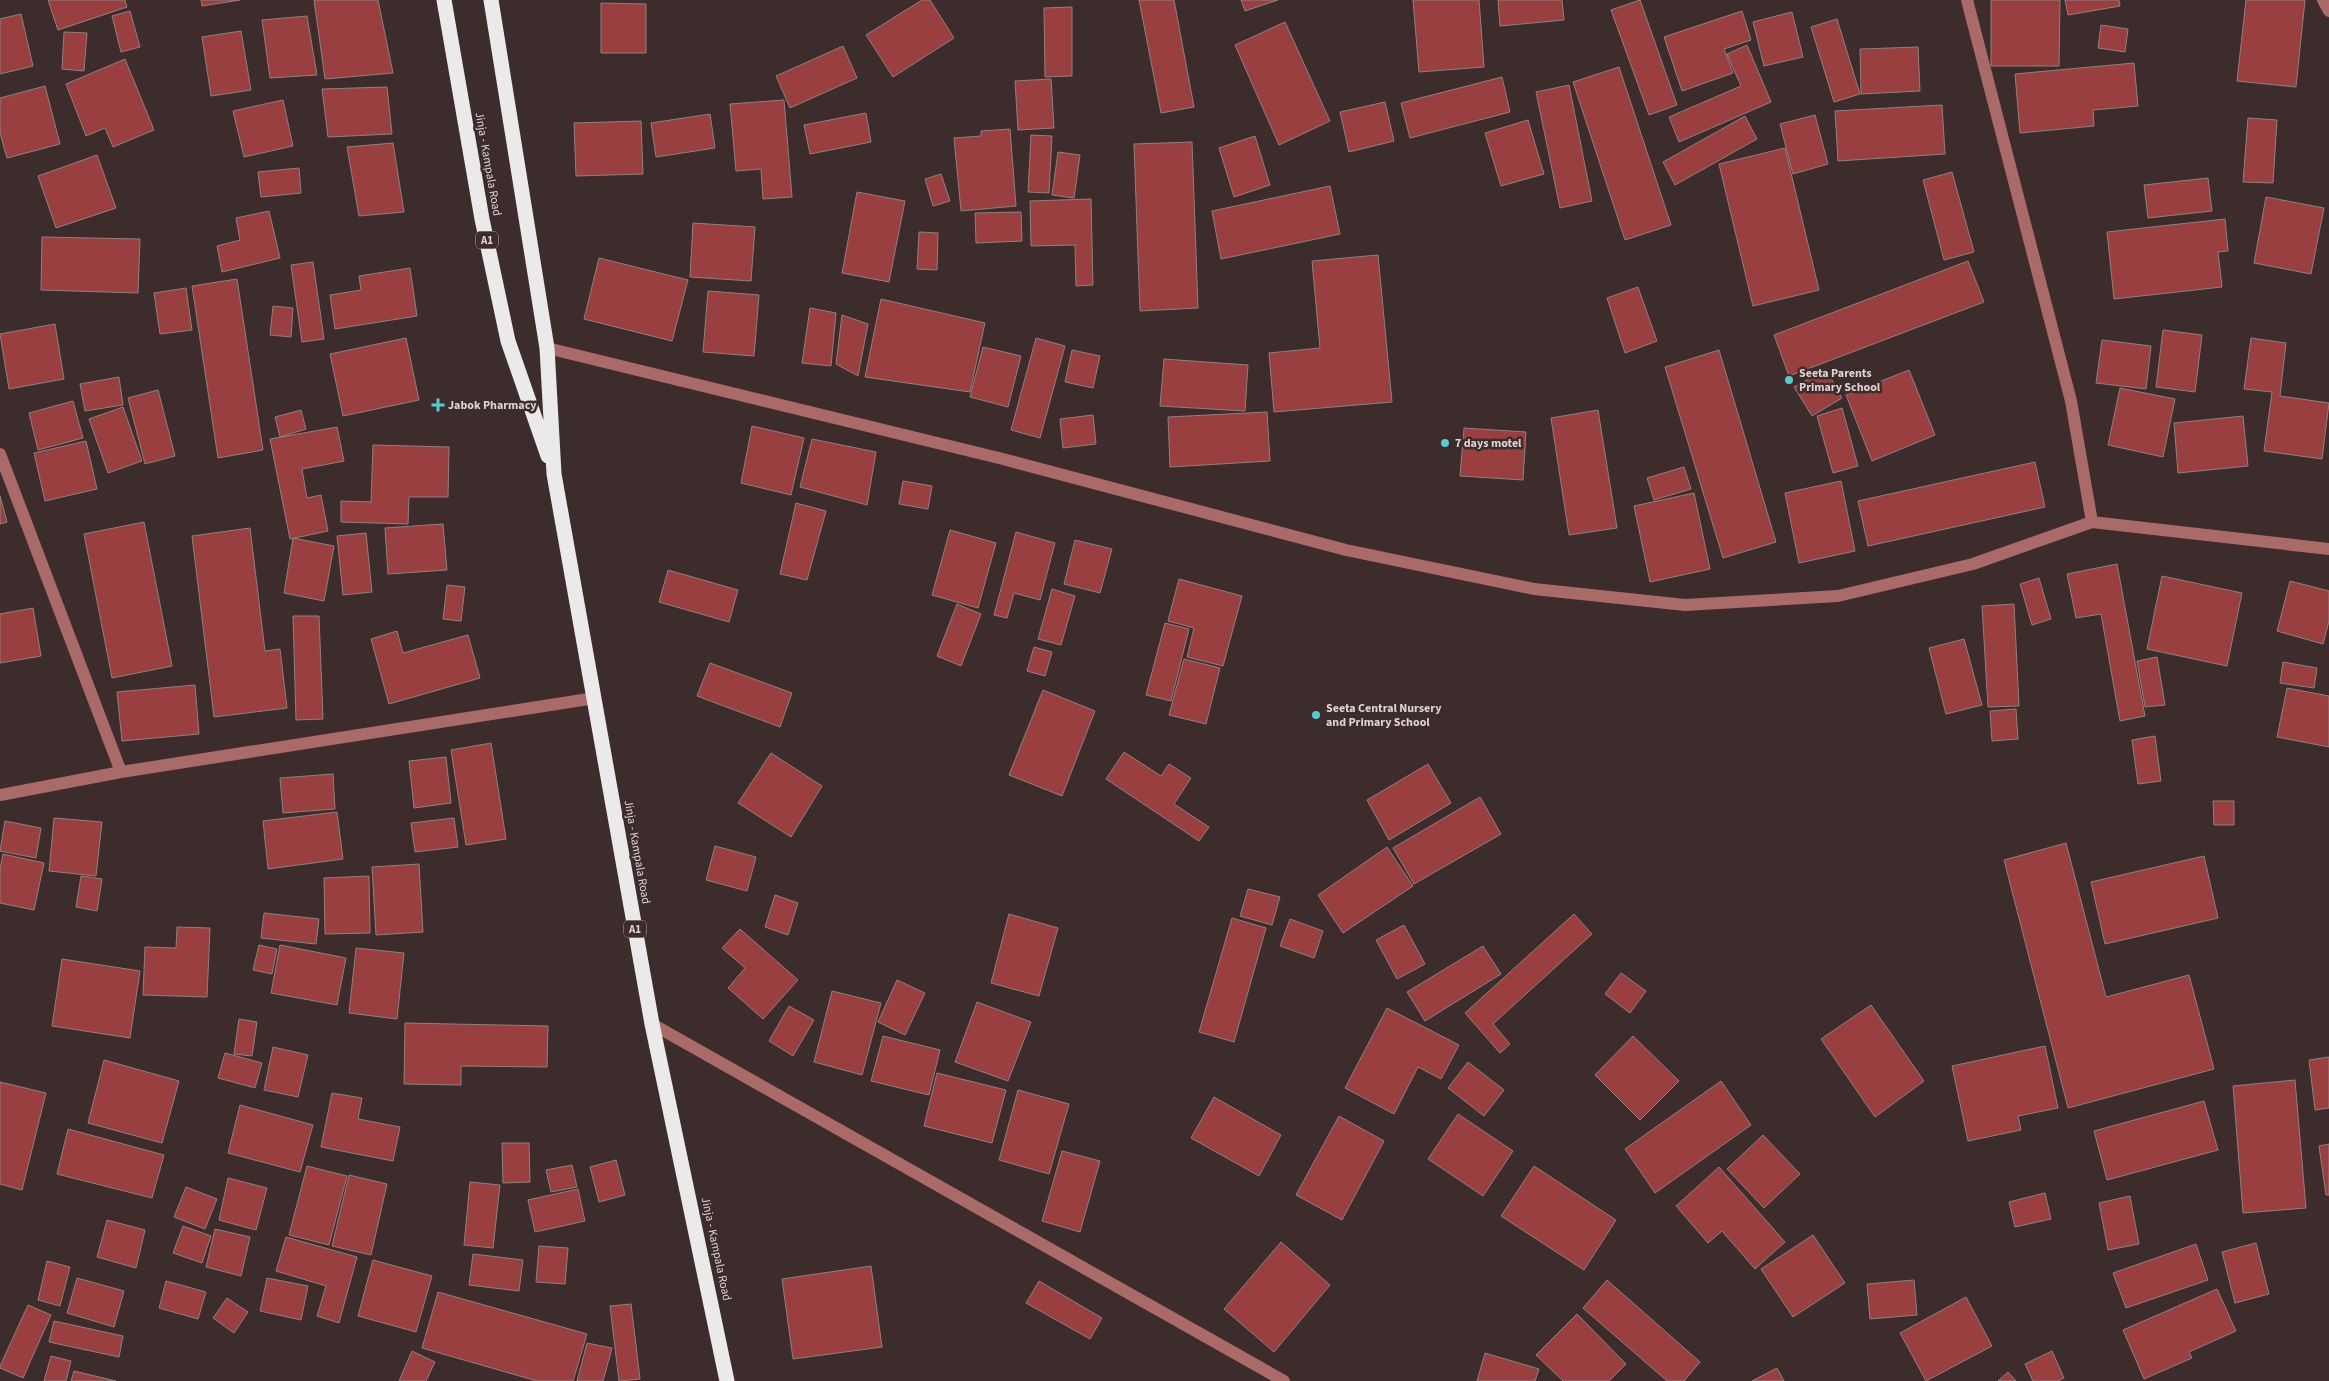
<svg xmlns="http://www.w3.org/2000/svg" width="2329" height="1381" viewBox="0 0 2329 1381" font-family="'Source Sans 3',sans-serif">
<rect width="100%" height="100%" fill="#3c2d2c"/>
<path fill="#9a3f40" stroke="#91807e" d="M48 0H125L127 7 58 30Z
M201 0H240L202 6Z
M314 0H378L393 73 325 79Z
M922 0H930L954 38 893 77 866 35Z
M1139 0H1174L1194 107 1161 113Z
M1241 0H1278L1245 11Z
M1413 0H1479L1484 67 1419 72Z
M1498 0H1562L1564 20 1500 26Z
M1640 0 1677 105 1649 115 1611 10Z
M1991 0H2060L2059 66H1991Z
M2065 0H2119L2120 6 2068 15Z
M2246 0H2305L2296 87 2237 81Z
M601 3 646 4V53H601Z
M1072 7V76L1045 77 1044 8Z
M130 11 140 47 121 52 112 16Z
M1742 11 1751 40 1724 49 1733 73 1682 91 1664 37Z
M1792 12 1803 57 1764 66 1753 22Z
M21 14 33 66 0 74V19Z
M307 16 317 75 270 78 262 20Z
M1837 19 1860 94 1834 102 1811 27Z
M1285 22 1330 121 1279 145 1235 45Z
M2101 25 2128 29 2125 52 2098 48Z
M241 31 251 90 211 96 202 37Z
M64 32 87 33 84 71 62 69Z
M1747 45 1771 102 1679 142 1669 117 1741 86 1727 54Z
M843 46 857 78 790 108 776 76Z
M1918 47 1920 91 1861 94 1860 49Z
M125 59 154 130 113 147 105 128 86 136 66 84Z
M2134 63 2138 106 2093 110 2094 126 2020 133 2015 74Z
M1619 67 1671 225 1625 240 1573 82Z
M1502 77 1510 112 1410 138 1401 103Z
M1051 79 1054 128 1018 130 1015 81Z
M1569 85 1592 201 1560 208 1536 92Z
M45 86 60 144 7 158 0 133V98Z
M387 87 392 134 328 137 322 89Z
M283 100 293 146 244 157 233 111Z
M784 100 792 197 763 199 761 169 736 171 730 104Z
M1385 102 1394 141 1349 152 1340 112Z
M1942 105 1945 154 1838 161 1835 111Z
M866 113 871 142 810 154 804 125Z
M710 114 715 148 656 157 651 123Z
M1815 115 1828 164 1793 174 1780 124Z
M1745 116 1757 139 1675 185 1663 162Z
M2248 118 2277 120 2273 183 2243 182Z
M1528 120 1544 174 1501 186 1485 133Z
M641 121 643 174 576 176 574 123Z
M1010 129 1016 206 961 211 954 138 981 136V131Z
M1031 135 1052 136 1049 193 1028 192Z
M1255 136 1270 185 1234 197 1219 148Z
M1192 142 1198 308 1140 311 1134 144Z
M393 143 404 212 359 216 347 147Z
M1785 148 1819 290 1753 306 1719 164Z
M1058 152 1080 155 1074 198 1052 195Z
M97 155 116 208 56 228 38 176Z
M299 168 301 193 261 197 258 172Z
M1952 172 1974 252 1944 260 1923 180Z
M941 174 950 201 933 206 925 179Z
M2208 178 2212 211 2148 218 2144 185Z
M1330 186 1340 234 1221 259 1212 211Z
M857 192 905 201 889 282 842 273Z
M2266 197 2324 208 2311 274 2254 263Z
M1091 199 1093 285 1076 286 1075 245 1031 246 1030 201Z
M269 211 280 258 222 272 217 246 240 240 236 218Z
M1021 212 1022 241 976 243 975 213Z
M2225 219 2228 251 2218 252 2222 287 2114 299 2107 232Z
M693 223 755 227 751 281 690 277Z
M919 232 938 233 937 270 917 269Z
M42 237 140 239 138 293 41 290Z
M1378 255 1392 402 1274 412 1269 353 1320 348 1312 261Z
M599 258 688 280 672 341 584 319Z
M1968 261 1984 302 1789 376 1774 335Z
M313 262 324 339 302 342 291 265Z
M410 268 417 316 335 329 330 295 361 290 359 276Z
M237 279 263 450 218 458 192 286Z
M1638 287 1657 341 1625 353 1607 298Z
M186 288 192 330 160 334 154 293Z
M708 291 759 295 754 356 703 352Z
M881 299 985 323 970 392 865 377Z
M273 306 293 308 291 337 270 335Z
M810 308 836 313 831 366 802 363Z
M842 315 868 324 858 376 836 364Z
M55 324 64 379 9 389 0 334Z
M2163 330 2202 335 2195 392 2156 387Z
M406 338 419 400 343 416 330 354Z
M1036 338 1065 346 1040 438 1011 430Z
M2251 338 2286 343 2280 396 2329 403 2322 459 2264 451 2272 392 2244 389Z
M2102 340 2151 346 2146 389 2096 383Z
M983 347 1021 356 1008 407 970 397Z
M1072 350 1100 356 1093 388 1065 382Z
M1719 350 1776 542 1723 558 1665 367Z
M1164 359 1248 365 1245 411 1160 406Z
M1826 369 1842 398 1812 416 1794 387Z
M1909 370 1935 435 1872 461 1846 395Z
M119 377 123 405 85 411 80 384Z
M2120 388 2175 399 2163 457 2108 445Z
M158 390 175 456 145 464 128 398Z
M73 401 83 438 38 450 29 413Z
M123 407 142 461 108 473 89 419Z
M1842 408 1858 466 1833 473 1817 416Z
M301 410 306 429 280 437 275 417Z
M1598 410 1617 528 1569 535 1551 418Z
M1267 412 1270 461 1170 467 1168 417Z
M1093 415 1096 444 1063 448 1060 419Z
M2243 416 2248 466 2178 473 2174 423Z
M752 426 804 438 791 495 741 483Z
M337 427 344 461 302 469 307 498 321 495 328 531 290 539 270 439Z
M1464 428 1526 432 1523 480 1460 476Z
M812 439 876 452 867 505 800 487Z
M86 441 97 489 45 501 34 453Z
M373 445 449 447 448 497H409L408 524 341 522V501L371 502Z
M2035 462 2045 507 1868 546 1858 501Z
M1684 467 1691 489 1654 500 1647 478Z
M903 481 932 486 928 509 899 504Z
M1841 481 1855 551 1799 563 1785 493Z
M1694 493 1710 569 1650 582 1634 506Z
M0 496 7 522 0 524Z
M796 503 826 511 807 580 780 574Z
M144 522 172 666 112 678 84 534Z
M443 524 447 570 388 574 385 528Z
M250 528 265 651 280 649 287 708 214 717 192 536Z
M950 530 996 543 978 608 932 595Z
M1016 532 1055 543 1040 600 1014 593 1007 618 994 615Z
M366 533 372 592 343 595 337 536Z
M293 538 334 546 324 601 284 593Z
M1075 540 1112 549 1100 593 1064 584Z
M2117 564 2145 716 2120 721 2101 614 2076 618 2067 574Z
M668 570 738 590 729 622 659 602Z
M2162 576 2242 593 2227 666 2147 649Z
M2039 578 2051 619 2032 625 2020 584Z
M1179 579 1242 596 1223 666 1187 657 1194 628 1168 621Z
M2290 581 2329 591V621L2323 644 2277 631Z
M447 585 465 587 461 621 443 619Z
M1052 589 1075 596 1061 645 1038 639Z
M957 604 981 614 961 666 937 656Z
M2014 604 2019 706 1988 707 1982 606Z
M33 608 41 656 0 663V614Z
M293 616H319L323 719 296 720Z
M1165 623 1189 629 1171 701 1146 695Z
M397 631 403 653 468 635 480 678 389 704 371 639Z
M1964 639 1982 705 1946 714 1929 648Z
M1034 647 1052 652 1045 676 1027 671Z
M2157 657 2165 705 2145 707 2137 661Z
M1184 659 1220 668 1206 724 1169 715Z
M2283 662 2317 668 2314 688 2280 683Z
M710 663 792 693 780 727 697 696Z
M195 685 199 734 122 741 117 692Z
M2287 688 2329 696V747L2277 737Z
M1043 690 1095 711 1062 796 1009 775Z
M2016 709 2018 739 1992 741 1990 711Z
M2155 736 2161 781 2138 784 2132 740Z
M491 743 506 839 466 845 451 750Z
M1124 752 1161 776 1169 764 1191 778 1174 804 1209 827 1199 841 1106 779Z
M771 753 822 786 791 837 738 803Z
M446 757 451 803 414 808 409 761Z
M1428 764 1451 803 1389 840 1367 800Z
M333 774 335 809 283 813 280 778Z
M1480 797 1501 834 1414 884 1393 848Z
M2213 801H2234V825H2214Z
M337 812 343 859 268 869 263 821Z
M54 818 102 822 96 876 49 871Z
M454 818 458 847 415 852 411 823Z
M5 821 41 828 36 858 0 851Z
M2066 843 2106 997 2189 975 2214 1069 2068 1108 2004 860Z
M715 846 756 857 747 891 706 880Z
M1387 847 1413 886 1343 933 1318 895Z
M3 854 44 863 34 910 0 903V869Z
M2204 856 2218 918 2105 944 2091 882Z
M419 864 423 932 376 935 372 867Z
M81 876 102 879 97 911 76 907Z
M369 876 370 933 325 934 324 878Z
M1248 889 1280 897 1272 925 1240 916Z
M775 895 798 903 788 935 765 927Z
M264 913 319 919 316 944 261 938Z
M1009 914 1058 928 1039 996 991 983Z
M1574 914 1592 934 1493 1024 1510 1044 1500 1053 1465 1013Z
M1232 918 1266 928 1234 1042 1199 1032Z
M1290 919 1323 931 1314 958 1280 946Z
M1404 925 1425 964 1397 979 1376 940Z
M177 927 210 928 207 997 143 995 145 947 176 948Z
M740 929 798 980 763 1019 728 988 745 968 722 948Z
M259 945 277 949 272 974 253 970Z
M280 945 346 958 337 1005 271 993Z
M1483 946 1501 974 1425 1021 1407 992Z
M356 948 404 953 397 1019 349 1013Z
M62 959 140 971 130 1038 52 1026Z
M1621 973 1646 991 1630 1013 1605 994Z
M897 980 925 993 905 1035 878 1022Z
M832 991 881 1003 862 1075 814 1062Z
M977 1002 1031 1022 1008 1081 955 1062Z
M1871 1005 1924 1081 1875 1117 1821 1039Z
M789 1006 814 1020 793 1056 769 1041Z
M1387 1008 1459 1045 1441 1079 1418 1067 1394 1114 1345 1088Z
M239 1019 257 1022 252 1056 234 1054Z
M405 1023 548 1026 547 1067 461 1066V1085L404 1084Z
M883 1036 940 1050 929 1095 871 1081Z
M1633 1036 1679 1081 1640 1120 1595 1075Z
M2045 1046 2058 1108 2018 1116 2021 1130 1968 1141 1952 1066Z
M273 1047 308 1055 298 1097 264 1090Z
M225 1053 262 1063 255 1088 218 1078Z
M2329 1057V1108L2315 1110 2309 1060Z
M104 1060 179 1081 162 1143 88 1123Z
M1468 1062 1504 1090 1484 1116 1448 1088Z
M937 1073 1006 1090 992 1143 924 1126Z
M2295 1080 2306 1208 2243 1213 2233 1086Z
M1721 1081 1751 1125 1655 1193 1625 1149Z
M0 1082 46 1093 22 1190 0 1184Z
M1018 1090 1069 1104 1049 1174 999 1160Z
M332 1093 362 1098 358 1119 400 1127 393 1161 321 1147Z
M1214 1097 1281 1135 1259 1176 1191 1138Z
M2204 1101 2218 1150 2107 1180 2094 1131Z
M240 1105 313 1125 300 1172 228 1153Z
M1458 1114 1513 1151 1483 1196 1428 1159Z
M1339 1116 1384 1141 1342 1220 1296 1195Z
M68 1129 164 1155 152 1198 57 1174Z
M1763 1135 1800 1174 1764 1208 1727 1169Z
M502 1143H529L530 1182 503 1183Z
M2329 1144V1195H2326L2319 1146Z
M1062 1151 1100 1161 1080 1232 1042 1221Z
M616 1160 625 1195 599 1202 590 1167Z
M572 1165 577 1187 551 1192 546 1170Z
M307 1166 347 1176 329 1245 289 1235Z
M1534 1166 1616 1220 1584 1270 1501 1216Z
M1719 1167 1785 1242 1755 1269 1722 1231 1708 1243 1676 1206Z
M349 1175 387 1184 371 1255 332 1246Z
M228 1178 267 1188 256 1230 219 1220Z
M470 1182 500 1185 493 1248 464 1245Z
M186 1187 217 1199 205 1229 174 1217Z
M578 1189 585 1221 535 1232 528 1200Z
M2045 1193 2051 1219 2015 1227 2009 1202Z
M2130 1196 2139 1244 2108 1250 2099 1203Z
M107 1220 145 1230 136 1268 97 1257Z
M183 1226 211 1236 202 1263 173 1253Z
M215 1229 250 1237 241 1276 206 1267Z
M1813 1235 1845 1283 1793 1317 1761 1269Z
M286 1237 357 1257 339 1323 317 1316 326 1286 276 1271Z
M1281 1242 1330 1285 1274 1352 1224 1309Z
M2256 1243 2269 1294 2235 1303 2222 1252Z
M2196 1244 2208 1280 2126 1308 2113 1273Z
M539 1246 568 1248 565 1284 536 1282Z
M473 1254 523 1260 519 1291 469 1285Z
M373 1260 432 1276 416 1332 358 1316Z
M47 1261 70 1267 60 1306 38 1300Z
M871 1266 882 1347 793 1359 782 1279Z
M77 1278 124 1291 114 1327 67 1313Z
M267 1278 308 1286 301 1320 260 1311Z
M1607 1280 1700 1362 1684 1381H1667L1583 1308Z
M1914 1280 1917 1315 1870 1319 1867 1284Z
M166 1281 206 1292 198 1319 159 1308Z
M1039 1281 1102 1318 1090 1339 1026 1303Z
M2217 1289 2236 1331 2189 1352 2192 1358 2144 1379 2123 1330Z
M438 1292 587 1334 573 1381H537L422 1348Z
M1966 1297 1992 1346 1926 1381 1900 1333Z
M227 1298 248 1312 234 1333 213 1318Z
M631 1304 640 1379 619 1381 610 1306Z
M28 1305 51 1315 23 1378 0 1368V1366Z
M1577 1314 1626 1364 1609 1381H1563L1536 1355Z
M54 1321 123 1336 119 1357 49 1342Z
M587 1343 612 1348 603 1381H577Z
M412 1351 435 1362 426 1381H399Z
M2052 1351 2064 1378 2058 1381H2033L2025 1364Z
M1485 1353 1539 1369 1535 1381H1477Z
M51 1356 71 1361 66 1381H44Z
M1777 1368 1784 1381H1752Z
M74 1371 116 1381H71Z
M2008 1372 2016 1381H1998Z"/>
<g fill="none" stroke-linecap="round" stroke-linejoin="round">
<path stroke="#aa6a68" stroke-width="12" d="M1967 0 2071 401 2092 522 2329 549
M2323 0 2329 11
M547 348 999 458 1346 550 1534 589 1685 605 1838 596 1973 564 2092 522
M0 454 121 772
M0 795 121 772 595 698
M652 1024 1284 1381"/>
<path stroke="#eaeaea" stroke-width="15" d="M444 0 482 219 508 341 548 456
M491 0 547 348 554 474 652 1024 727 1381"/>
</g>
<g fill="#52cdd0" stroke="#3c2d2c" stroke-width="2">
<circle cx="1789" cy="380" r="5"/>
<path d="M435.5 397.5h5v5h5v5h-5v5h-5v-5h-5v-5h5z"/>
<circle cx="1445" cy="443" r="5"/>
<circle cx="1316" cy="715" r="5"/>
</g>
<g text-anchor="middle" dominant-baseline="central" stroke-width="5" stroke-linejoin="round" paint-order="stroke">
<g fill="#3c2d2c" stroke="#ada1a0" stroke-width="1">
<rect x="476" y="231.5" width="22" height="17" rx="4"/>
<rect x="624" y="920.5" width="22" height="17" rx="4"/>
</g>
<g font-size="11" font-weight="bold" fill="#ddd3d2">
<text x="487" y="240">A1</text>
<text x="635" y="929">A1</text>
</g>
<g font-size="12" fill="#ddd3d2" stroke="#3c2d2c">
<text transform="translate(488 164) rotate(80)">Jinja - Kampala Road</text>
<text transform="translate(637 852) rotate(80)">Jinja - Kampala Road</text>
<text transform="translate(716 1249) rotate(78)">Jinja - Kampala Road</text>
</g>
<g font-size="12" font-weight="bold" fill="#ddd3d2" stroke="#3c2d2c" text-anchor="start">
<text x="1799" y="373">Seeta Parents<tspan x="1799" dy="14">Primary School</tspan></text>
<text x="448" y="405">Jabok Pharmacy</text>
<text x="1455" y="443">7 days motel</text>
<text x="1326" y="708">Seeta Central Nursery<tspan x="1326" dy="14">and Primary School</tspan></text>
</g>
</g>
</svg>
